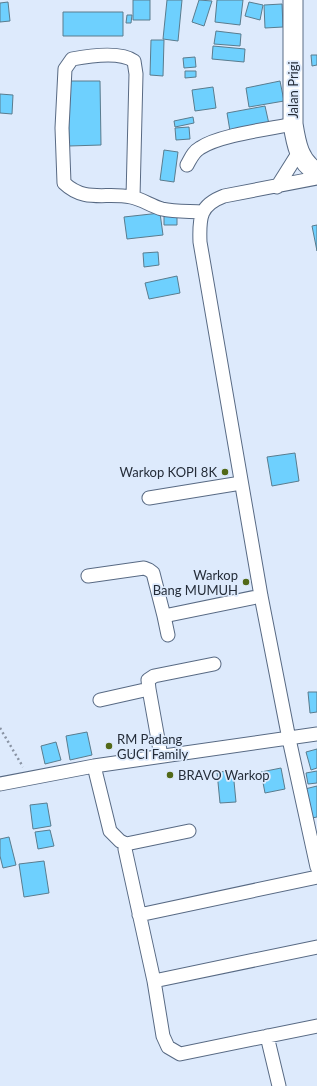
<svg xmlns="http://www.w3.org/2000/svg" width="317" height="1086" viewBox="0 0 317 1086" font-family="Lato,sans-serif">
<rect width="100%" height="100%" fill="#ddeafc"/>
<path fill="#6ed0fe" stroke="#5a7c8e" d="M133 0H150V20H133Z
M167 0H182L178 41 163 39Z
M199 0 212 1 204 26 192 22Z
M217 0H243L240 25 215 22Z
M8 2 10 21 0 22V3Z
M249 2 263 5 260 20 245 16Z
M282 4 283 27 265 28 264 5Z
M63 12H123V36H63Z
M127 15H132L131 23H126Z
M216 31 241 34 240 46 214 44Z
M151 40H164L163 76 150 75Z
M213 46 245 49 244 62 212 59Z
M311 55H317V65L312 66Z
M195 57 196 67 184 68 183 58Z
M185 71H196V77L185 78Z
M68 81H100L101 145 69 146Z
M280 81 284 101 249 107 246 88Z
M213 87 216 108 195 111 192 90Z
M0 94 13 95 12 114 0 113Z
M265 106 269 124 230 131 227 113Z
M193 117 194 123 175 127 174 121Z
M189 127 190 139 176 140 175 128Z
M164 150 178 152 174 182 160 180Z
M160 213 163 235 127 239 124 217Z
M164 213H177V225H164Z
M317 225V251L312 226Z
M158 252 159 265 144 267 143 253Z
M177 276 180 293 149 299 145 283Z
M295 453 299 481 272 486 267 457Z
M308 692H317V712L310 713Z
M87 732 92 755 70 760 66 736Z
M56 742 61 760 45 764 41 746Z
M317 749V768L311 770 306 752Z
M281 768 285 789 265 793 261 772Z
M233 771 236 802 220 803 217 772Z
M317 771V783L308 784 306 773Z
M317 786V817L312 818 305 789Z
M47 803 51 826 33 829 30 805Z
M50 830 54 846 38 849 35 832Z
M9 837 16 865 3 868 0 856V839Z
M44 861 49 893 24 897 19 864Z"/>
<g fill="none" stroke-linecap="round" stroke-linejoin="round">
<g stroke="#586a84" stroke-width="15">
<path id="street" d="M187 165C191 158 193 152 200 148 219 135 269 129 293 124
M317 178 224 196C200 205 199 217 200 242L261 596 289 739 317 867
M277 187 299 152
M133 197 136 74 134 61C120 51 88 56 72 59L65 69 62 128 64 183C85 203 105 192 131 197 142 199 151 206 162 209 175 212 190 211 203 212
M149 498 241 483
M88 576 144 568 149 570 153 573 164 616 261 596
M164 616 168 635
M149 689 148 680 154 676 214 664
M100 700 149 689 161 756
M94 766 110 831 120 841 126 844
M0 784 94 766 317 734
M189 831 131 843 126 844 125 849 154 981 163 1036 168 1047 180 1054 317 1026
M139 915 317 877
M154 981 317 947
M267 1036 279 1086"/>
</g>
<g stroke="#586a84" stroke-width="21">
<path id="secondary" d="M293 0V124C296 143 299 162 317 172"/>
</g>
<path stroke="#8993a3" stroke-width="2.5" stroke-dasharray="2 3" stroke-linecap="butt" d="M0 728 23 767"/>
<use href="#street" stroke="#fff" stroke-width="13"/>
<use href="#secondary" stroke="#fff" stroke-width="19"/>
</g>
<g fill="#526918" stroke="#ddeafc" stroke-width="1.5">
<circle cx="225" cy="472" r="4"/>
<circle cx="246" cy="582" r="4"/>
<circle cx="109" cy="746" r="4"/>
<circle cx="170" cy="775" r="4"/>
</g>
<g text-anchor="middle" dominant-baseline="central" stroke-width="3.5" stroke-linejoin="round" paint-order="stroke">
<g font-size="13" fill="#252d39" stroke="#ddeafc">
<text transform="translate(293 90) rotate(-90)">Jalan Prigi</text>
</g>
<g font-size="13" fill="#252d39" stroke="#ddeafc" text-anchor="end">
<text x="217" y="472">Warkop KOPI 8K</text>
<text x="238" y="575">Warkop<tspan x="238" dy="15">Bang MUMUH</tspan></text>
<text x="117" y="739" text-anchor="start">RM Padang<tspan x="117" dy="15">GUCI Family</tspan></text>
<text x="178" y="775" text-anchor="start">BRAVO Warkop</text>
</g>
</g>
</svg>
